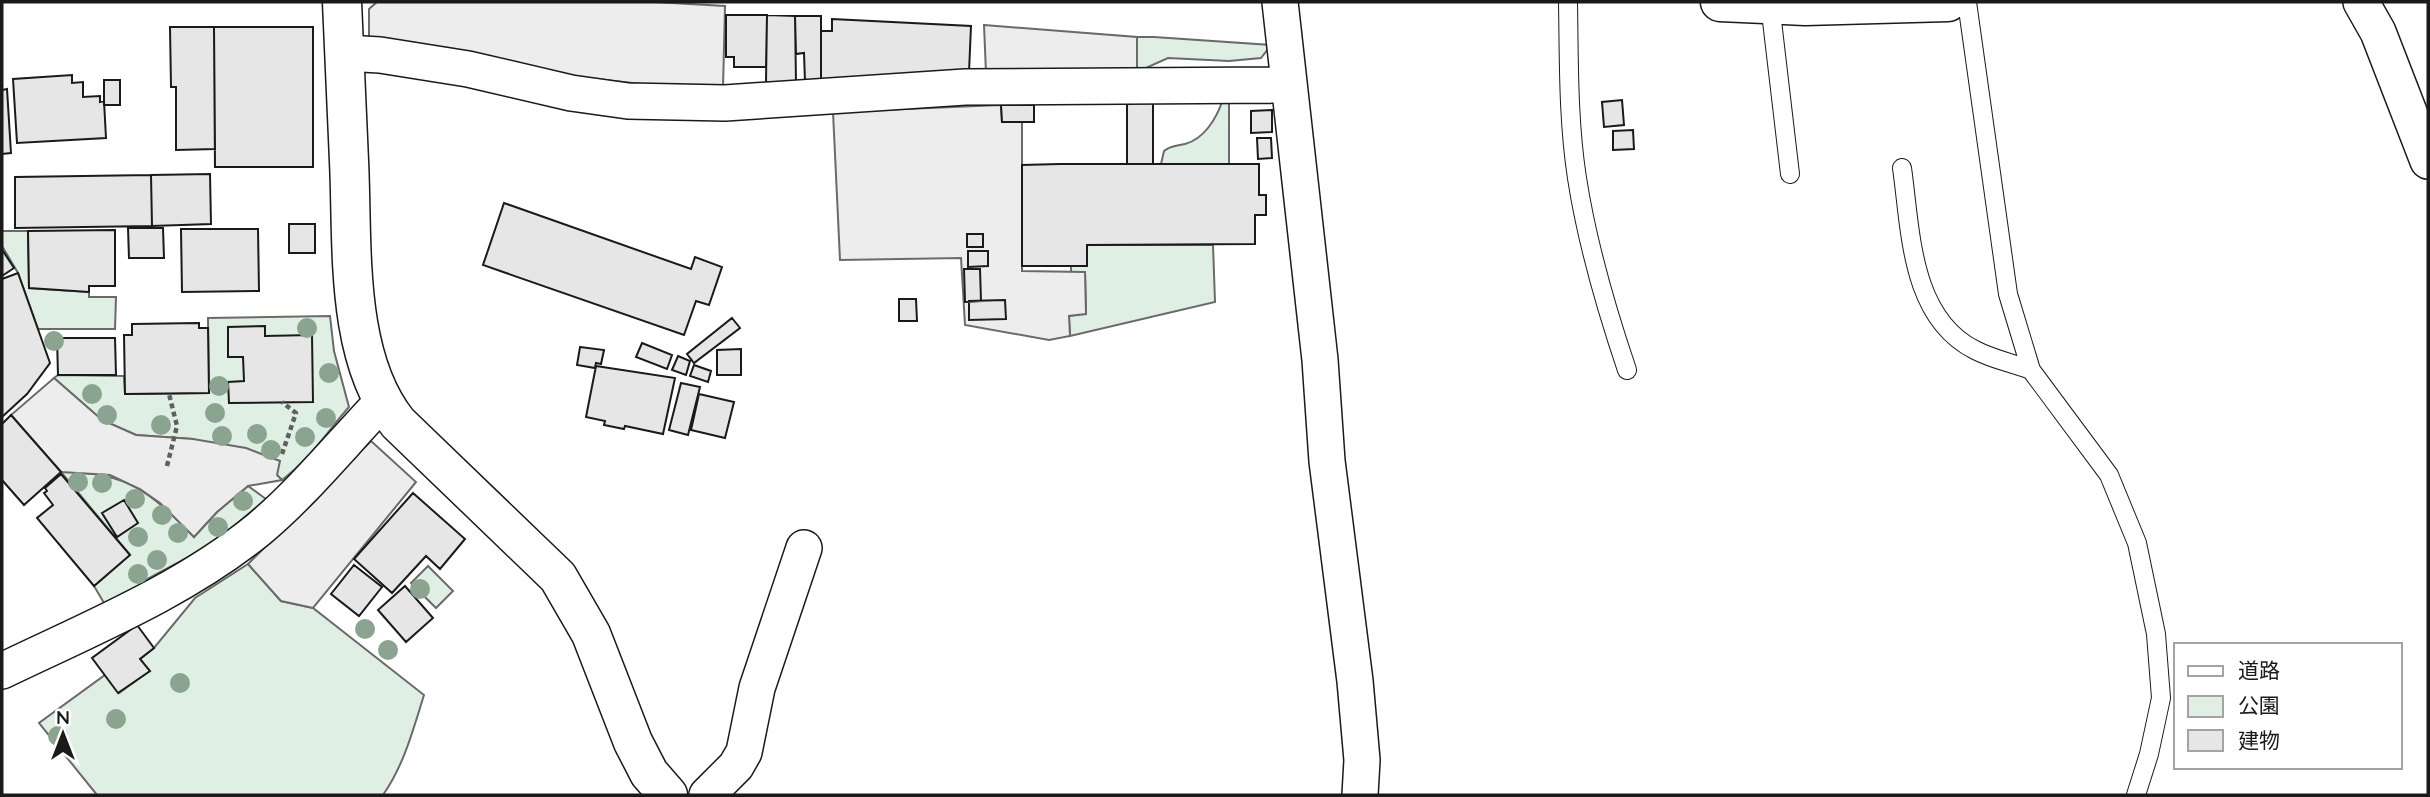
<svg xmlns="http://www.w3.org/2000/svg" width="2430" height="797" viewBox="0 0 2430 797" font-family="Quicksand,'Noto Sans JP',sans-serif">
<rect width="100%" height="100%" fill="#fff"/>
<path fill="#e0efe3" stroke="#6a6a6a" stroke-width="2" d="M1137 37H1154L1271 45 1261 58 1229 61 1168 58 1137 72Z
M1222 102 1229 103V164H1161L1164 151C1171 145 1177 146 1185 144 1204 139 1216 119 1222 102Z
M2 231H28L29 288 89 292V297H116L115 329H38L18 273 2 246Z
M1087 245H1213L1215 302 1070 336 1069 316 1086 313 1085 272H1071V266H1087Z
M330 316 334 351 349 407C327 432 309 460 282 480L277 475V468L193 439 136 435 102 420 54 378 58 375 124 376 125 394 209 393 208 318Z
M61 472C126 471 151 492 194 537L217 512 248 486 266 499 213 544 149 578 118 601 104 603 94 586 130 555Z
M248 564 281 601 313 608 424 695C413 730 404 765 383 795H97L39 723 105 675 119 693 149 671 140 659 154 648 195 598Z
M428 566 453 591 436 608 411 583Z"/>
<path fill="#ededed" stroke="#6a6a6a" stroke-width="2" d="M377 2H654L725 6 723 89 660 86 560 75 369 44V9Z
M984 25 1137 37V72L986 73Z
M1001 105 1002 122H1022V271L1085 272 1086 314 1069 316 1070 336 1049 340 965 325 961 258 840 260 833 112Z
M54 378 102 420 136 435 193 439 246 448 280 461 277 475 282 480 248 486 217 512 194 537 160 503 140 489 110 475 61 472 11 415Z
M371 441 416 482 313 608 281 601 248 564Z"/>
<path fill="#e6e6e6" stroke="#1a1a1a" stroke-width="2" d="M726 15H767L766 67H734V57H726Z
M767 15 795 16 796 82H766Z
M795 16H821V82H805L804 53 796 54Z
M832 19 971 26 969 72 821 82V31H832Z
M170 27H214L215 149 176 150V87H171Z
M214 27H313V167H215Z
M72 75V83L83 82V97L100 96V102L104 101 106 138 17 143 13 79Z
M104 80H120V105H104Z
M7 89 11 153 2 154V90Z
M1622 100 1624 125 1604 127 1602 102Z
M1127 103H1153V164H1127Z
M1001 105H1034V122H1002Z
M1272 110V132L1251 133V111Z
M1633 130 1634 149 1613 150V131Z
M1257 138H1271L1272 158 1258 159Z
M1060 164H1259V195H1266V215H1255V244L1087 245V266H1022V165Z
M210 174 211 224 152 226 151 175Z
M151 175 152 226 15 228V177Z
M504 203 691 269 695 257 722 267 709 305 696 301 684 335 483 265Z
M289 224H315V253H289Z
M128 228H163L164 258H129Z
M181 229H258L259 291 182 292Z
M115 230V286H89V292L29 288 28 231Z
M967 234H983V247H967Z
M3 251 14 268 2 276V252Z
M968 251H988V266L968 267Z
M964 269H980L981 301 965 302Z
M18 273 50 363 27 394 2 417V279Z
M899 299H916L917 321H899Z
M1005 300 1006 319 969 320V301Z
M732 318 740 328 694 363 687 354Z
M199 323V328H208L209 393 125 394 124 335H132V324Z
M265 326V336L312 335 313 402 229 403 228 382 244 381 243 357H228V327Z
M57 338H115L116 375H58Z
M642 343 672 355 667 369 636 357Z
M580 347 604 350 601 364 596 363 595 368 577 365Z
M741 349V375H717V350Z
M678 356 690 361 686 375 672 370Z
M694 365 711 371 708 382 690 376Z
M596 366 675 378 663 434 625 426 624 429 604 425 605 421 586 417Z
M681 383 700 387 688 435 669 430Z
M699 394 734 402 725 438 691 430Z
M11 415 61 472 24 505 2 480V424Z
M61 474 130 555 94 586 37 518 53 505 44 493 47 491 45 488Z
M413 493 465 539 440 569 426 556 392 593 354 559Z
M124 500 138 523 117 537 102 513Z
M354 565 382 587 359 616 331 594Z
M405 586 433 618 406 642 378 610Z
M137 625 154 648 140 659 150 671 118 693 92 658Z"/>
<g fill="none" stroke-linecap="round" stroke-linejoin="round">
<g stroke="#1a1a1a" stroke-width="20">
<path id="service" d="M1568 2C1569 60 1568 120 1577 178 1587 243 1606 308 1627 370
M1967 2 2008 294 2031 370 2109 475 2137 543 2156 634 2161 698 2149 754 2136 795
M1770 4 1790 174
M1902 168C1911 231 1910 317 1975 350 1992 359 2012 363 2031 370"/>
</g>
<g stroke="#1a1a1a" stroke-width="38">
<path id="minor" d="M1280 2 1320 360 1327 461 1355 681 1362 760 1360 795
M2361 2 2378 32 2428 161
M345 53 380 55 468 69 571 93 628 101 725 103 965 87 1288 85
M2 671C89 629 183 591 259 529 303 492 341 445 382 402
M707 795 736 766 744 752 757 688 804 548"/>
</g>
<g stroke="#1a1a1a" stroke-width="41">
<path id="tertiary" d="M342 2C344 55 347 108 349 161 353 244 344 356 398 423L558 577 591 634 633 742 649 773 668 795"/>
</g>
<g stroke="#1a1a1a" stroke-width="41">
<path id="trunk" d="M1720 2 1805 6 1948 2"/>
</g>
<path stroke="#5f5f5f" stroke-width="4.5" stroke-dasharray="5 3.5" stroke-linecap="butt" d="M282 454 296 413 282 402
M167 466 177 426 169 394"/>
<use href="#service" stroke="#fff" stroke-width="18"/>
<use href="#minor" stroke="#fff" stroke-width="35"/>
<use href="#tertiary" stroke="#fff" stroke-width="38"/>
<use href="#trunk" stroke="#fff" stroke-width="38"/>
</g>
<g fill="#8aa48f">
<circle cx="307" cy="328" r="10"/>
<circle cx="54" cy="341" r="10"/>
<circle cx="329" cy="373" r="10"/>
<circle cx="219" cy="386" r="10"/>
<circle cx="92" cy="394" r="10"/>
<circle cx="215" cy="413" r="10"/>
<circle cx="107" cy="415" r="10"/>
<circle cx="326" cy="418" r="10"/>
<circle cx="161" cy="425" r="10"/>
<circle cx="257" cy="434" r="10"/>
<circle cx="222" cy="436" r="10"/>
<circle cx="305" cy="437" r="10"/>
<circle cx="271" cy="450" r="10"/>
<circle cx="78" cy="482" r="10"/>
<circle cx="102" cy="483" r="10"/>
<circle cx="135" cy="499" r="10"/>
<circle cx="243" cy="501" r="10"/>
<circle cx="162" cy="515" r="10"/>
<circle cx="218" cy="527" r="10"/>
<circle cx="178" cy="533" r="10"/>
<circle cx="138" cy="537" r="10"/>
<circle cx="157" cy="560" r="10"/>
<circle cx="138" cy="574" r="10"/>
<circle cx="420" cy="589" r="10"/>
<circle cx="365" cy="629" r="10"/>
<circle cx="388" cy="650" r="10"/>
<circle cx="180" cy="683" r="10"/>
<circle cx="116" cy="719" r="10"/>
<circle cx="58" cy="736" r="10"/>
</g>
<rect width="2430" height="797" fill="none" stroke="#1a1a1a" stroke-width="7"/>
<rect x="2174" y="643" width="228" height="126" fill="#ffffff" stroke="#a3a3a3" stroke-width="2"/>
<rect x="2188" y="666" width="35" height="10" fill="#ffffff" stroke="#a3a3a3" stroke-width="2"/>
<text x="2238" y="678" font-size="21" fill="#1a1a1a">道路</text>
<rect x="2188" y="696" width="35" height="21" fill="#e0efe3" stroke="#a3a3a3" stroke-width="2"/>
<text x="2238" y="713" font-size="21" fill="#1a1a1a">公園</text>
<rect x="2188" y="730" width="35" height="21" fill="#e6e6e6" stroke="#a3a3a3" stroke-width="2"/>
<text x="2238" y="748" font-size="21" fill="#1a1a1a">建物</text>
<g transform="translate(63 734)" stroke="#ffffff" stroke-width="5" paint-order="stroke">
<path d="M0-5L12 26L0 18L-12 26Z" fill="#1a1a1a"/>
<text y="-10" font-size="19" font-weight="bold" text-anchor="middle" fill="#1a1a1a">N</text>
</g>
</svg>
